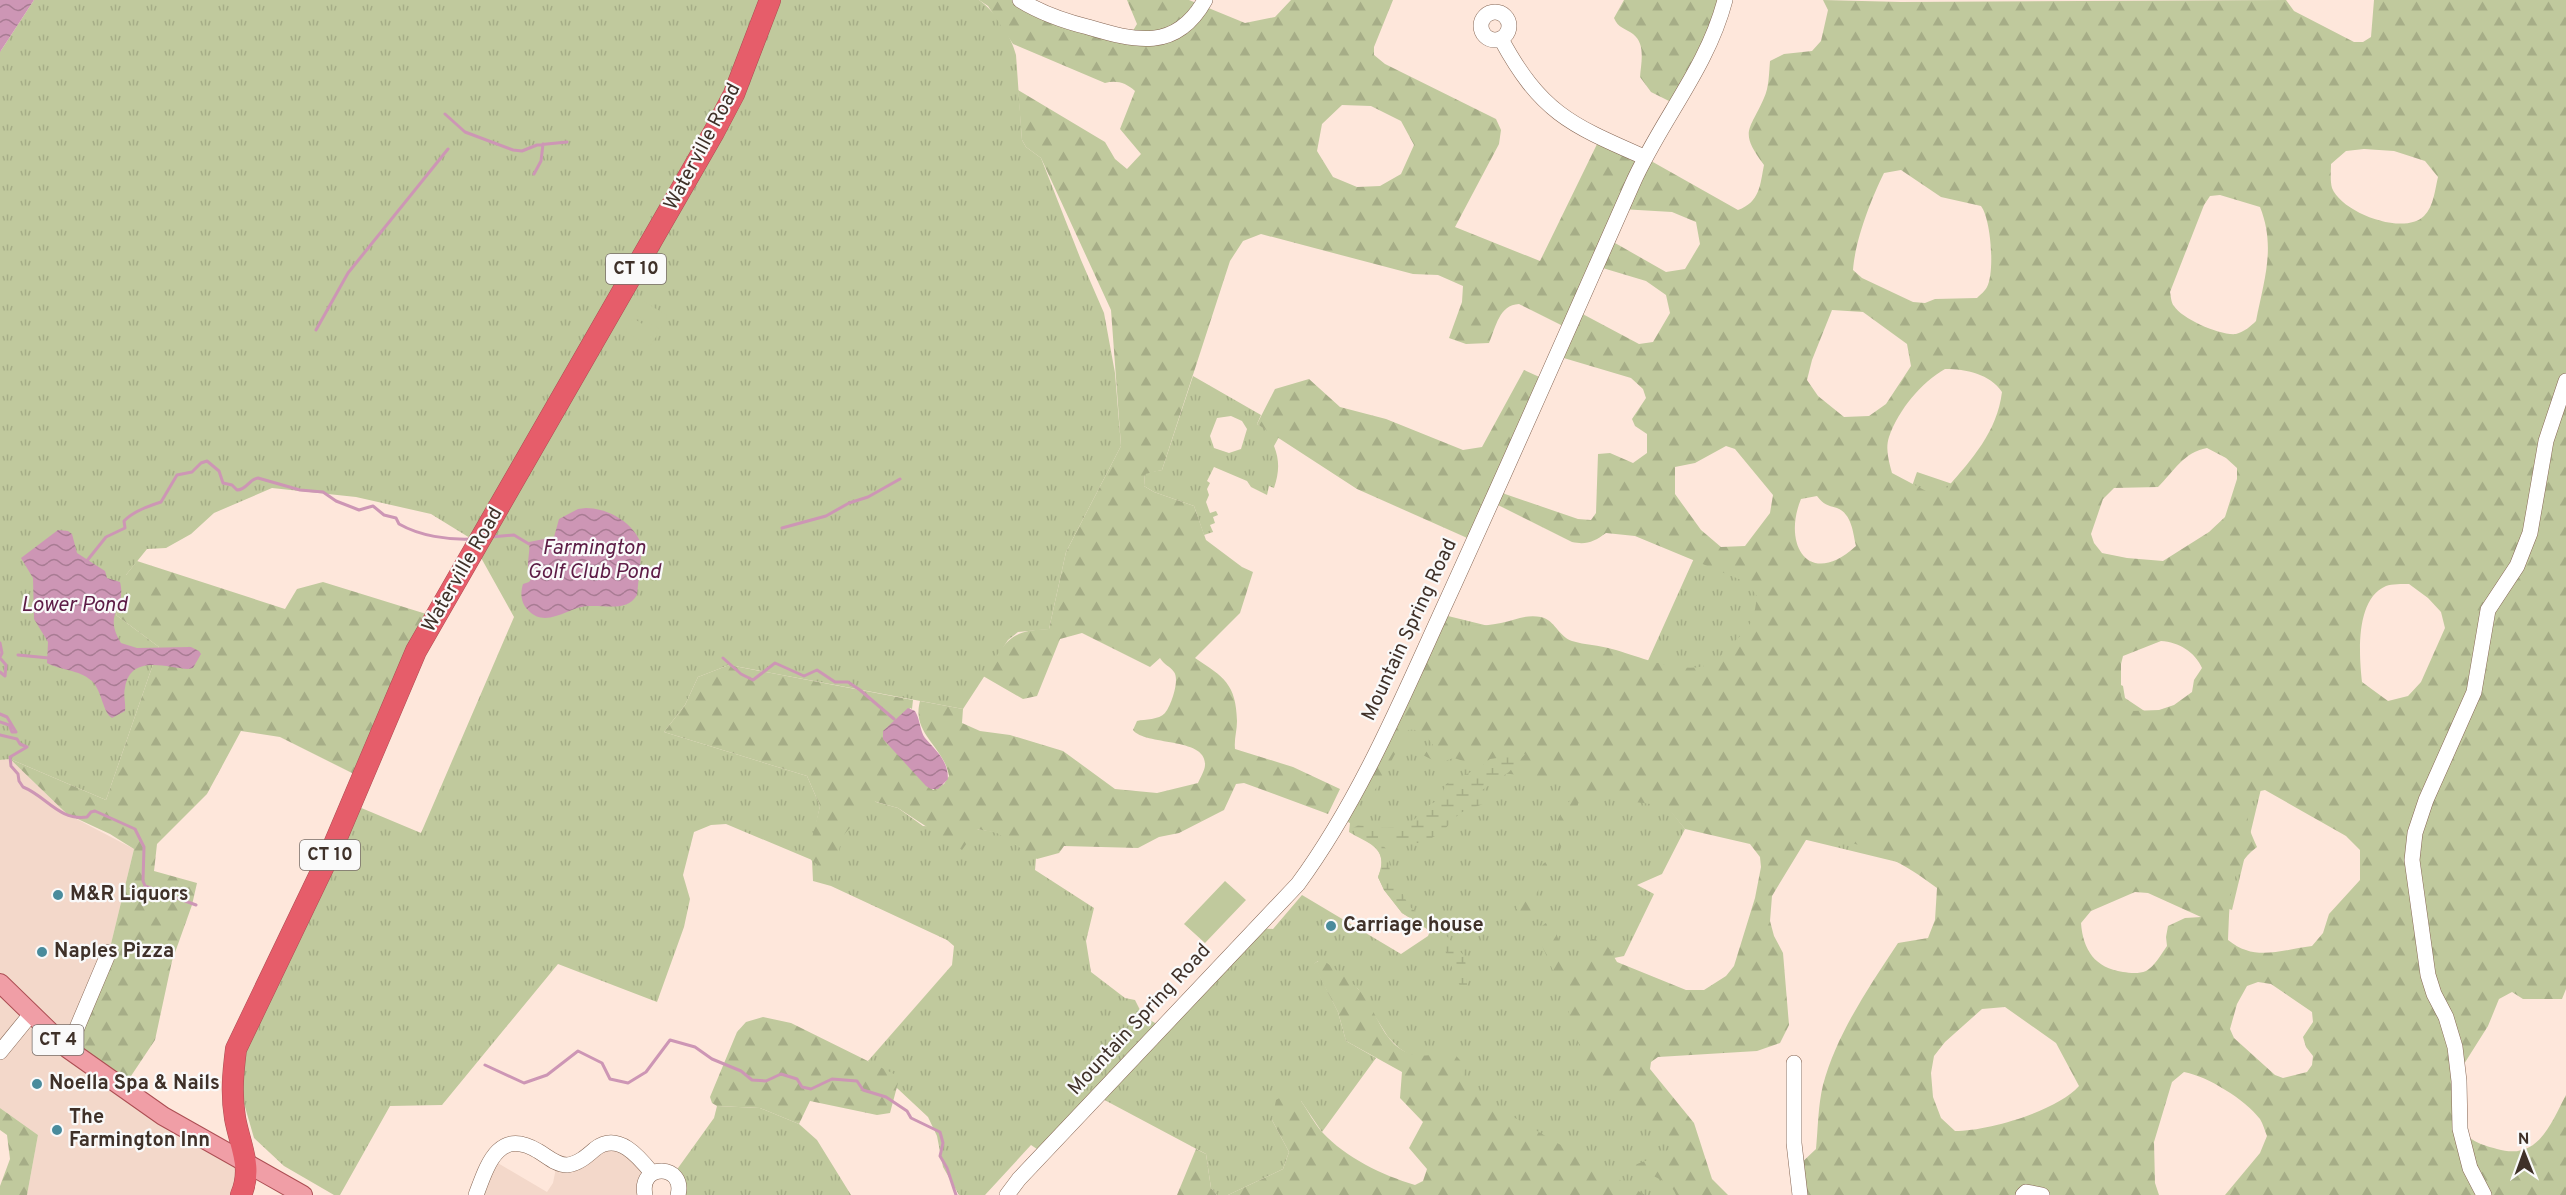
<svg xmlns="http://www.w3.org/2000/svg" width="2566" height="1195" viewBox="0 0 2566 1195" font-family="Overpass,sans-serif">
<defs>
<pattern id="grass-tufts" width="24" height="20" patternUnits="userSpaceOnUse" patternTransform="scale(1.5)"><rect width="24" height="20" fill="#c0c99d"/><path d="M3 7l-1-3M5 7V3M7 7l1-3M15 17l-1-3M17 17v-4M19 17l1-3" fill="none" stroke="#a6ad87"/></pattern>
<pattern id="forest-firs" width="22" height="20" patternUnits="userSpaceOnUse" patternTransform="scale(1.5)"><rect width="22" height="20" fill="#c0c99d"/><path d="M5 1l3.5 6h-7zM16 11l3.5 6h-7z" fill="#a6ad87"/></pattern>
<pattern id="wetland-marsh" width="20" height="14" patternUnits="userSpaceOnUse" patternTransform="scale(1.5)"><rect width="20" height="14" fill="#c0c99d"/><path d="M1 5h8M5 5V1M11 12h8M15 12V8" fill="none" stroke="#a6ad87"/></pattern>
<pattern id="water-waves" width="16" height="10" patternUnits="userSpaceOnUse" patternTransform="scale(1.5)"><rect width="16" height="10" fill="#cd96b5"/><path d="M0 5q4-4 8 0t8 0" fill="none" stroke="#a87b93"/></pattern>
</defs>
<rect width="100%" height="100%" fill="#fee7db"/>
<path fill="#f3d8ca" d="M10 759 67 814 134 849 109 952 68 1049 247 1164 241 1195H27L38 1135 0 1108V760Z
M610 1143 652 1173 645 1195H476L491 1159 547 1192 553 1183 557 1163Z"/>
<path fill="url(#grass-tufts)" fill-rule="evenodd" d="M34 0H979C995 11 1011 35 1016 55L1022 140 1026 147 1041 158 1081 260 1104 313 1115 373 1121 446 1066 552 1049 629 1018 632 1008 640 963 709 729 665 698 677 685 705 664 732 807 776 820 806 811 848 837 770 876 802 898 808 923 826 977 829 1044 840 1036 858 1035 870 1094 908 1086 941 1091 972 1125 998 1135 1000 1143 1016 1162 1027 1257 928 1273 929 1302 895 1401 954 1428 936 1430 931 1402 913 1384 890 1378 877C1390 848 1369 844 1349 832L1350 823 1346 821 1448 616 1646 665 1700 545 1872 600 1917 472 2053 518 2103 676 2123 686 2125 698 2261 789 2232 910 2101 864 2049 899 1667 806 1685 829 1662 874 1637 885 1654 894 1624 956 1579 965 1694 1143 1697 1195H1640L1451 1083 1399 1048 1388 1037 1358 989 1318 961 1314 964 1338 1012 1346 1041 1376 1058 1322 1132 1301 1101 1272 1120 1289 1152 1283 1169 1228 1195H1217L1211 1188 1206 1154 1097 1096 1043 1153 1031 1145 985 1195H959L943 1167 937 1136 928 1117 868 1061 952 965 954 946 947 940 831 886 813 881 812 860 726 824 711 825 694 832 683 875 690 899 684 927 657 1002 558 964 442 1105 390 1106 340 1195H334L284 1166 254 1138 243 1100 240 1067 248 1037 359 807 421 833 514 617 470 538 431 514 356 497 272 488 214 513 191 534 166 548 147 549 126 575V595L116 615 159 647 106 800 10 759 0 760V52Z
M1193 376 1261 415 1257 424 1279 437 1274 446C1280 461 1279 473 1274 488L1269 486 1267 495 1251 487 1247 481 1214 467 1207 481 1210 483 1207 489 1209 495 1206 502 1210 513 1216 511 1218 515 1213 517 1215 523 1210 525 1213 532 1204 535 1194 506 1154 492 1144 486 1145 473 1162 470ZM1231 416 1242 421 1247 429 1241 449 1229 453 1214 448 1210 436 1217 418Z
M717 1106 760 1108 799 1124 817 1140 851 1195H678L673 1175 714 1118Z"/>
<path fill="url(#forest-firs)" fill-rule="evenodd" d="M979 0H1021L1128 39 1137 24 1127 0H1189L1245 23 1275 17 1291 0H1393L1374 47V55L1385 64 1496 119 1501 130 1499 144 1455 227 1540 261 1600 138 1644 157 1738 210C1760 202 1760 185 1764 165 1739 131 1749 132 1764 98 1769 88 1769 73 1770 61L1784 54 1812 51 1821 41 1828 10 1823 0 1901 2 2286 0 2294 11 2354 42H2363L2371 37 2374 0H2566V989L2562 999H2523L2512 992 2499 999 2488 1026 2464 1064 2460 1129C2473 1142 2479 1144 2497 1149 2538 1161 2550 1125 2566 1095V1195H2225L2260 1153 2267 1136C2265 1131 2263 1124 2260 1119 2246 1100 2207 1076 2184 1072L2172 1082 2154 1142 2155 1183 2159 1195H1800L1797 1167 1816 1149C1818 1129 1818 1105 1823 1085 1837 1033 1869 987 1898 943L1928 938 1935 920 1937 888C1905 863 1846 830 1806 840L1772 896 1770 921 1774 936 1783 953 1789 1025 1780 1043 1757 1051 1658 1057 1651 1062 1650 1069 1694 1123 1712 1179 1728 1195H1676C1672 1181 1646 1174 1633 1166 1646 1159 1660 1159 1670 1148V1138L1588 1068 1570 1021 1568 1005 1537 934 1542 926 1547 922 1554 927 1564 955 1573 958 1583 955 1591 939 1604 940 1617 962 1686 990H1704L1726 976 1734 966 1755 898 1761 867 1760 857 1750 844 1685 829 1666 806 1635 802 1632 795 1586 794 1580 799 1556 860 1536 894 1530 925 1516 908 1543 864 1557 852 1560 839 1552 830 1565 806 1580 790 1576 786 1555 779 1501 773 1454 758 1438 763 1423 755 1433 745C1426 735 1421 728 1408 730L1381 780 1373 793 1361 799 1350 823 1342 815 1438 620C1457 628 1480 627 1501 623 1515 620 1526 614 1541 617 1555 620 1558 636 1572 641 1585 645 1599 645 1612 649 1638 656 1684 676 1710 664 1718 661 1726 649 1733 643 1751 626 1754 621 1757 596L1746 582 1635 536 1606 533C1594 542 1586 545 1572 542L1492 502 1474 541 1357 489 1257 424 1275 389 1309 379 1340 407 1386 419 1463 450 1482 447 1524 370 1546 380 1502 491 1505 494 1578 519 1591 520 1596 513 1598 454 1610 453 1633 463 1647 453V434L1635 426 1632 419 1646 398 1643 389 1631 378 1557 356 1569 329 1519 304C1499 305 1496 327 1489 343L1466 344 1449 338 1462 302 1463 286 1438 275 1413 274 1261 234 1243 241 1230 261 1162 470 1145 474 1144 486 1154 492 1194 506 1206 540 1242 567 1253 572 1240 613 1195 658C1224 677 1236 684 1237 721 1237 731 1234 739 1235 749L1293 767 1340 789 1328 814 1244 783 1236 784 1224 810 1179 833 1159 837 1138 848 1064 846 1059 853 1037 859 997 833 977 829 962 850 898 808 873 801 842 837 836 864 826 871 811 860V842L820 806 807 776 664 732 685 705 698 677 729 665 913 700 912 709 910 708 897 754 933 790 944 784 949 776C944 746 911 734 920 701L963 709 962 723 980 731 1010 735 1063 751 1115 789 1157 793 1198 783C1200 778 1205 770 1205 765 1207 737 1145 746 1133 730L1137 721C1145 719 1159 720 1165 713 1171 706 1180 680 1174 672 1170 666 1164 665 1160 658L1150 667 1082 633 1060 639 1037 696 1023 699 983 676C1006 644 1006 630 1049 629L1066 552 1121 446 1111 310 1041 158 1026 147 1022 140 1018 90 1105 142 1115 159 1127 169 1141 154 1120 129 1135 91C1126 83 1117 80 1105 83L1013 44 988 6ZM1342 105 1371 106 1401 121 1414 145 1401 174 1380 186 1357 187 1333 177 1317 151 1322 124ZM2364 149 2394 151 2425 161 2438 177C2435 189 2434 206 2424 216 2404 236 2342 213 2332 188 2330 181 2331 171 2331 164L2346 151ZM1901 170 1941 197 1981 206C1991 219 1995 272 1987 287 1985 291 1980 295 1977 298L1935 299 1925 303 1913 302 1862 278 1853 270C1855 241 1871 199 1884 173ZM2220 195 2260 207C2276 247 2264 280 2256 321 2251 326 2244 332 2236 334 2221 336 2182 319 2174 306 2171 303 2171 296 2170 292L2204 205 2210 196ZM1621 209 1672 212 1696 222 1700 244 1685 269 1666 272 1608 239ZM1596 266 1646 281 1666 295 1670 313 1653 342 1639 344 1577 311ZM1832 310 1863 312 1907 344 1911 366 1886 404 1869 416 1844 417 1818 396 1807 380 1812 360ZM1945 369C1966 369 1990 374 2002 392 1997 432 1972 459 1947 488L1926 491 1892 473C1889 462 1885 449 1889 437 1899 409 1921 383 1945 369ZM1726 446 1735 449 1773 495 1770 513 1745 546 1721 547 1701 530 1675 494V467L1695 463ZM2207 448 2226 458 2237 468V479L2225 517 2209 532 2163 561 2127 558 2102 553 2094 543 2091 534 2103 499 2114 488 2158 487C2174 471 2184 452 2207 448ZM1817 496C1824 505 1827 505 1837 508 1852 514 1853 533 1856 546 1809 589 1782 545 1801 499ZM2409 584 2428 598 2441 612 2445 628 2421 682 2408 696 2388 701 2362 682C2359 655 2355 599 2386 586 2392 584 2402 584 2409 584ZM2161 641C2179 642 2195 652 2202 668L2194 680 2192 692 2174 705 2159 710 2132 711 2125 706 2121 696V664L2123 656ZM2265 790 2346 836 2360 850V880L2329 914 2323 933 2312 946C2280 950 2255 962 2228 940 2230 907 2227 868 2257 847 2246 822 2244 818 2256 792ZM2135 892 2148 893 2201 917 2185 918 2168 926 2166 937 2167 946C2162 953 2154 967 2146 971 2139 974 2130 973 2123 972 2095 968 2083 950 2081 923L2091 911ZM2258 982 2271 984 2312 1012 2313 1022 2303 1037 2306 1047 2313 1056 2312 1065 2307 1072 2283 1078 2275 1075 2234 1038 2230 1029 2237 1004 2247 986ZM2005 1007 2056 1043 2079 1086C2057 1111 1988 1131 1955 1131L1941 1118 1933 1097 1931 1073 1934 1056 1945 1042 1982 1009Z
M1624 0H1725L1677 105 1651 92 1640 77C1641 63 1646 44 1633 34 1625 28 1618 28 1614 18Z
M137 561 285 609 297 589 323 582 436 617 362 778 280 737 241 731 207 794 157 844 154 871 197 883 192 905 172 961 155 1040 123 1088 68 1049 109 952 134 849 110 834 67 814 10 759 106 800 159 647 116 615 126 595V575Z
M1322 959C1334 969 1348 978 1358 989 1378 1010 1381 1044 1411 1054 1424 1059 1439 1052 1452 1051L1465 1066 1463 1087 1645 1195H1228L1283 1169 1289 1152 1272 1120 1276 1100 1283 1096 1301 1101C1308 1111 1314 1123 1322 1132 1346 1158 1382 1175 1415 1185L1423 1181 1427 1169 1409 1148 1423 1122 1400 1098 1402 1072 1346 1041 1338 1012 1313 964Z
M763 1017 791 1023 894 1074 898 1083 890 1113 877 1115 810 1101 799 1124 760 1108 717 1106 712 1103 710 1097 737 1032 746 1022Z
M0 1108 38 1135 27 1195H0V1186L10 1159 7 1135 0 1130Z
M1196 1149 1206 1154 1211 1188 1217 1195H1177Z"/>
<path fill="url(#wetland-marsh)" d="M1525 754 1509 772 1476 794 1483 804 1460 813 1442 832 1423 843H1405L1378 836V840L1389 852 1390 881 1401 891 1409 906 1422 917 1436 924 1465 957 1467 985 1465 998 1441 941 1426 927 1402 913 1384 890 1378 877C1388 853 1375 844 1355 835L1353 828 1359 825C1379 828 1403 832 1418 816 1426 808 1428 804 1440 800L1446 784 1479 768 1490 759Z"/>
<path fill="#c0c99d" d="M643 301 668 316 660 329 635 315Z
M633 318 658 334 650 346 625 331Z
M1225 881 1246 900 1205 943 1184 924Z"/>
<path fill="url(#water-waves)" d="M0 0H34L0 52Z
M586 508C609 508 636 524 642 547L637 595C627 612 606 605 589 606 569 606 546 630 528 610 521 603 520 594 523 584L529 582 532 578C524 566 531 554 529 542L554 537 559 519 578 509Z
M58 530 68 531 72 534 77 553 105 571 107 578 120 582C127 609 102 612 121 643L137 648 191 647 199 651 201 654 193 668 188 669C165 667 130 654 125 688 123 695 126 703 125 711L112 718C103 713 102 691 92 681 78 669 62 671 47 663L48 642 34 619 33 578 21 558Z
M908 708 915 711C920 719 920 731 925 738 936 751 948 760 948 779L938 789H931L926 786 883 739V731Z"/>
<g fill="none" stroke-linecap="round" stroke-linejoin="round">
<path stroke="#cd96b5" stroke-width="3" d="M445 114 465 132 513 150 522 151 537 145 567 142
M534 174 541 161 543 144
M316 330 348 273 448 149
M782 528 826 516 849 503 868 497 900 479
M491 537 514 535 529 544
M86 562 106 537 125 528 124 521C134 511 149 506 161 502L177 475 192 472 201 463 207 461 219 471 223 483 232 485 237 490C247 490 249 479 258 478L300 490 323 492 336 501 359 510 373 506 384 515 396 518 399 524C420 536 448 540 472 539
M0 643 2 653 0 657
M18 655 49 658
M0 658 6 665 5 676 0 672
M723 658 741 674 753 680 775 663 804 676 817 670 835 682H848L860 690 894 719
M0 714 7 717 16 732H12L9 725 0 722
M0 735 17 739 20 744 27 747 10 757 11 766 18 774 19 781 23 787C46 796 59 821 87 817L91 812 95 811 135 829 144 847 143 881 145 886 196 905
M485 1065 524 1083 547 1075 578 1051 602 1063 610 1079 628 1083 646 1072 670 1040 695 1047 712 1059 741 1071 752 1080 766 1081 781 1074 797 1079 802 1087 811 1089 832 1079 857 1081 863 1090 886 1097 907 1111 911 1118 940 1132 943 1143 940 1156 947 1168 956 1195"/>
<g stroke="#866654" stroke-width="16">
<path id="minor" d="M1020 0C1041 13 1064 21 1088 27 1135 41 1176 52 1205 0
M1481 26a14 14 0 1 1 28 0a14 14 0 1 1-28 0Z
M1501 39C1541 113 1571 125 1644 157
M68 1049 109 952
M0 1052 31 1014
M1794 1063V1143L1800 1195
M476 1195C487 1166 498 1127 538 1151 547 1156 556 1165 567 1165 578 1164 587 1156 595 1149 618 1131 639 1157 652 1173
M645 1195C638 1162 686 1164 678 1195
M1007 1195 1019 1179 1298 884C1361 798 1403 696 1447 600 1510 462 1571 323 1632 185 1660 121 1707 69 1725 0
M2023 1195 2026 1192 2042 1195
M2484 1195 2470 1168 2460 1129 2459 1081 2455 1047 2446 1017 2434 994 2428 975 2412 860 2415 833 2426 800 2474 692 2488 610 2517 566 2530 533 2546 441 2566 381"/>
</g>
<g stroke="#ac4e53" stroke-width="20">
<path id="major" d="M0 983 68 1049 163 1116 303 1195"/>
</g>
<g stroke="#ac4e53" stroke-width="22">
<path id="highway" d="M241 1195C253 1167 240 1146 235 1118 231 1094 233 1073 236 1049L332 849 416 651 714 132 734 94 770 0"/>
</g>
<use href="#minor" stroke="#fff" stroke-width="15"/>
<use href="#major" stroke="#f09ea6" stroke-width="18"/>
<use href="#highway" stroke="#e65d6a" stroke-width="21"/>
</g>
<g fill="#498b9c" stroke="#fafafa" stroke-width="2">
<circle cx="58" cy="895" r="6"/>
<circle cx="1331" cy="926" r="6"/>
<circle cx="42" cy="952" r="6"/>
<circle cx="37" cy="1084" r="6"/>
<circle cx="57" cy="1130" r="6"/>
</g>
<g text-anchor="middle" dominant-baseline="central" stroke-width="4.5" stroke-linejoin="round" paint-order="stroke">
<g fill="#fafafa" stroke="#776d68" stroke-width="1.5">
<rect x="606" y="254" width="60" height="30" rx="4.5"/>
<rect x="300" y="840" width="60" height="30" rx="4.5"/>
<rect x="32.5" y="1025" width="51" height="30" rx="4.5"/>
</g>
<g font-size="18" font-weight="bold" fill="#3f3129">
<text x="636" y="269">CT 10</text>
<text x="330" y="855">CT 10</text>
<text x="58" y="1040">CT 4</text>
</g>
<g font-size="20" fill="#3f3129" stroke="#fafafa">
<text transform="translate(703 147) rotate(-62)">Waterville Road</text>
<text transform="translate(463 570) rotate(-60)">Waterville Road</text>
<text transform="translate(1410 630) rotate(-65)">Mountain Spring Road</text>
<text transform="translate(1140 1020) rotate(-47)">Mountain Spring Road</text>
</g>
<g font-size="20" font-weight="bold" fill="#3f3129" stroke="#fafafa" text-anchor="start">
<text x="70" y="895">M&amp;R Liquors</text>
<text x="1343" y="926">Carriage house</text>
<text x="54" y="952">Naples Pizza</text>
<text x="49" y="1084">Noella Spa &amp; Nails</text>
<text x="69" y="1118">The<tspan x="69" dy="23">Farmington Inn</tspan></text>
</g>
<g font-size="21" font-style="italic" fill="#5d1c46" stroke="#fafafa">
<text x="594" y="548">Farmington<tspan x="594" dy="24">Golf Club Pond</tspan></text>
<text x="74" y="605">Lower Pond</text>
</g>
</g>
<g transform="translate(2524 1153) rotate(359)" stroke="#fafafa" stroke-width="4.5" paint-order="stroke">
<path d="M0-4.5L10 22L0 15L-10 22Z" fill="#3f3129"/>
<text y="-9" font-size="16" font-weight="bold" text-anchor="middle" fill="#3f3129">N</text>
</g>
</svg>
